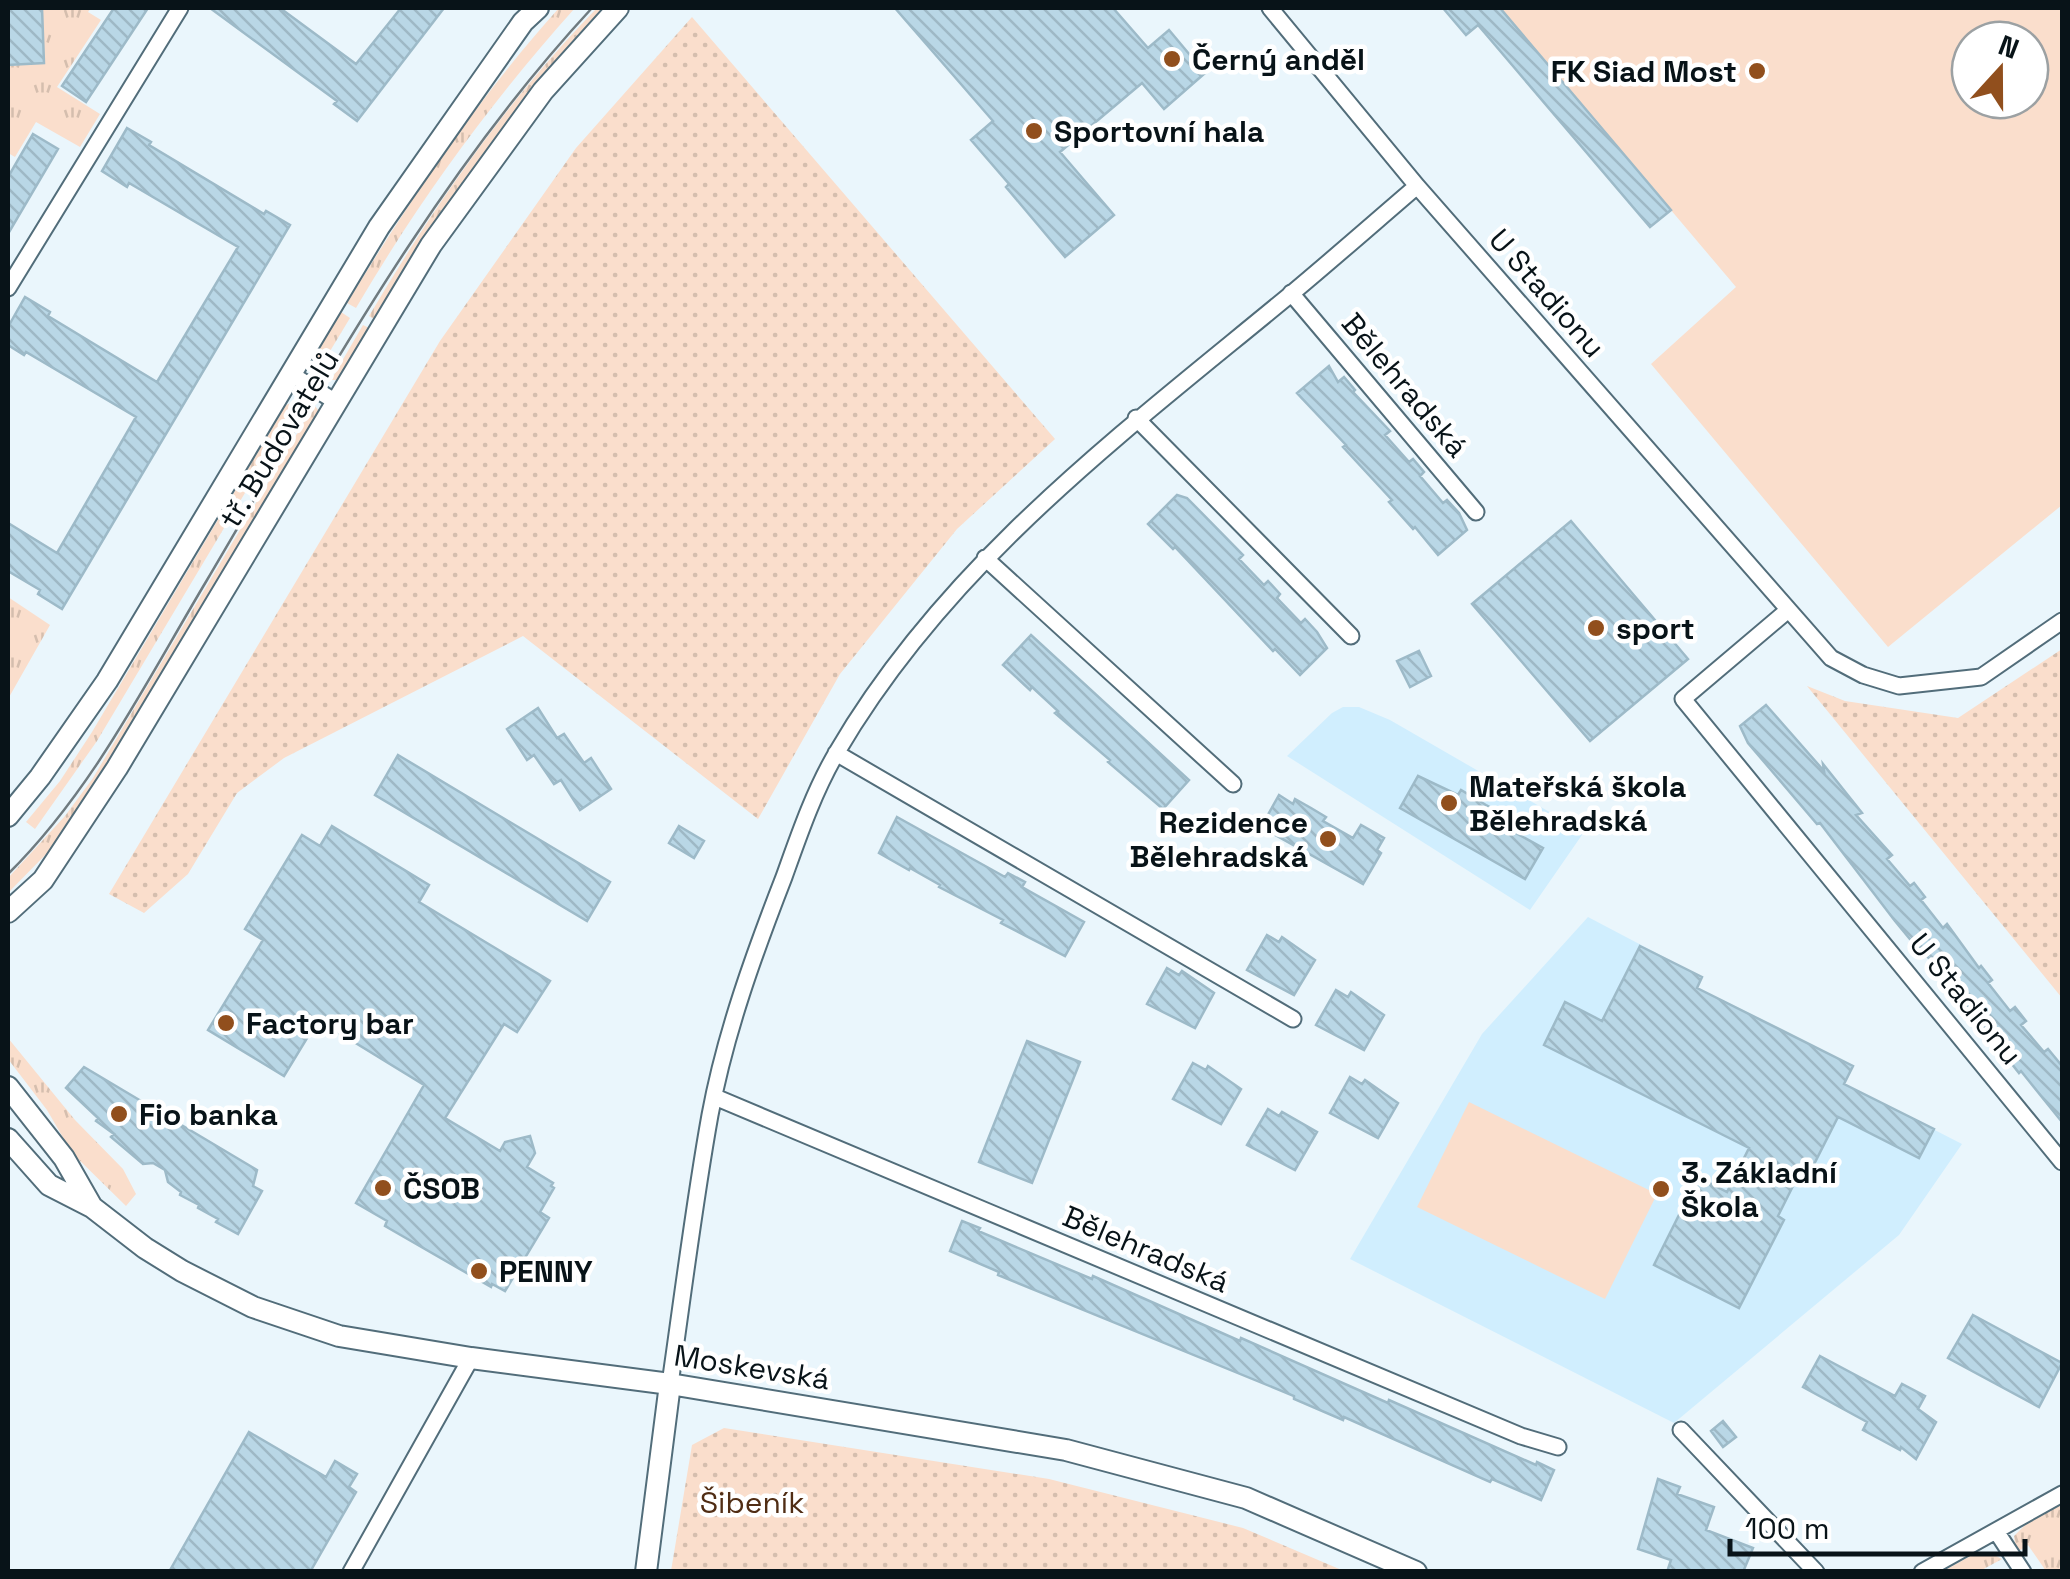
<svg xmlns="http://www.w3.org/2000/svg" width="2070" height="1579" viewBox="0 0 2070 1579" font-family="'Space Grotesk',sans-serif">
<defs>
<pattern id="grass-tufts" width="24" height="20" patternUnits="userSpaceOnUse" patternTransform="scale(2.5)"><rect width="24" height="20" fill="#fadecc"/><path d="M3 7l-1-3M5 7V3M7 7l1-3M15 17l-1-3M17 17v-4M19 17l1-3" fill="none" stroke="#d5beae"/></pattern>
<pattern id="park-dots" width="8" height="8" patternUnits="userSpaceOnUse" patternTransform="scale(2.5)"><rect width="8" height="8" fill="#fadecc"/><path d="M2 2h.1M6 6h.1" fill="none" stroke="#d5beae" stroke-width="1.8" stroke-linecap="round"/></pattern>
<pattern id="building-back-hatch" width="6" height="6" patternUnits="userSpaceOnUse" patternTransform="scale(2.5)"><rect width="6" height="6" fill="#b9d7e6"/><path d="M-1 5l2 2M0 0l6 6M5-1l2 2" fill="none" stroke="#9eb8c5"/></pattern>
</defs>
<rect width="100%" height="100%" fill="#eaf6fc"/>
<path fill="#d0eefe" d="M1343 707H1359L1390 720 1584 832 1530 910 1287 756 1332 713Z
M1588 917 1702 977 1698 988 1853 1066 1845 1084 1962 1144 1899 1235 1674 1423 1350 1259 1482 1034Z"/>
<path fill="url(#grass-tufts)" d="M18 8H91L88 12 101 20 57 87 100 114 80 147 36 122 15 157 8 153V66L20 65Z
M559 8H575C491 102 420 199 356 308L347 303C410 200 478 98 559 8Z
M597 8H611L377 321 369 316C434 206 508 99 597 8Z
M341 312 350 318 318 371C313 349 330 330 341 312Z
M363 325 373 330 341 380H331Z
M301 399 97 741 35 829 26 822 60 781 92 732 286 405Z
M314 405 320 412 98 789 55 845 8 893V878L65 816 93 778Z
M8 597 50 625 8 699Z
M8 1038 75 1120 123 1169 136 1194 126 1206 72 1153 47 1110 8 1059Z
M2062 1504V1571H2046L2028 1545 2016 1553 2014 1536 2028 1522Z
M1976 1553H1990L2002 1559 1980 1571 1945 1570Z"/>
<path fill="url(#park-dots)" d="M692 17 1055 439 957 529 840 674 758 819 523 636 284 758 237 793 188 874 144 913 109 894 440 341 576 148Z
M2062 649V998L1807 686 1845 701 1958 718Z
M724 1428 1049 1479 1243 1528 1344 1571H671L692 1445Z"/>
<path fill="#fadecc" fill-rule="evenodd" d="M1500 8H2062V505L1888 647 1651 364 1736 287ZM1970 40H2030V100H1970Z
M1469 1102 1657 1194 1605 1299 1417 1207Z"/>
<path fill="url(#building-back-hatch)" stroke="#9dbac8" stroke-width="2.5" d="M8 8H42L44 63 8 65Z
M114 8H148L86 102 62 86Z
M210 8H280L356 64 401 8H444L357 121 334 104 337 101Z
M895 8H1113L1148 48 1169 30 1205 73 1164 109 1142 83 1060 152 1114 215 1065 257 1006 187 1009 184 971 140 993 121Z
M1443 8H1500L1671 210 1650 227 1478 25 1466 35Z
M127 128 151 142 149 145 264 214 266 211 290 225 62 609 38 594 40 590 8 571V523L57 553 136 417 26 352 24 355 8 345V327L25 297 50 312 48 316 157 382 238 247 129 183 127 187 102 171Z
M33 134 58 149 8 234V177Z
M1329 366 1338 382 1344 377 1355 390 1353 392 1390 431 1385 435 1409 462 1413 459 1424 472 1420 476 1443 503 1447 500 1459 513 1467 530 1438 555 1415 527 1413 529 1389 502 1392 500 1343 447 1346 445 1297 393Z
M1177 495 1187 498 1243 555 1239 559 1264 585 1268 581 1280 594 1277 598 1301 623 1305 619 1317 632 1327 648 1300 675 1275 649 1273 651 1175 547 1173 549 1148 524Z
M1571 521 1688 659 1590 741 1472 604Z
M1031 635 1189 780 1163 809 1108 762 1110 760 1055 713 1058 711 1032 687 1030 690 1003 665Z
M1419 651 1431 676 1410 687 1397 661Z
M1766 705 1824 771 1823 764 1862 813 1856 815 1892 855 1887 859 1910 886 1914 883 1925 897 1921 900 1943 928 1947 924 1979 968 1981 966 1992 980 1988 983 2010 1011 2015 1007 2026 1021 2021 1025 2044 1052 2048 1049 2062 1066V1122L2021 1071 2019 1073 1920 947 1918 949 1895 921 1820 823 1817 824 1748 743 1740 726Z
M538 708 557 738 564 734 584 763 591 758 611 789 580 810 561 780 554 784 534 755 527 760 507 729Z
M398 755 610 882 587 921 375 795Z
M1418 776 1458 795 1461 790 1486 805 1510 818 1505 827 1543 848 1525 879 1400 808Z
M1279 795 1293 804 1295 799 1311 808 1326 817 1323 821 1353 838 1361 825 1384 838 1377 850 1381 853 1363 884 1261 827Z
M897 817 1005 877 1008 873 1025 882 1022 887 1084 922 1065 956 1001 923 1003 920 939 887 940 885 910 868 909 870 879 853Z
M332 826 429 885 419 902 550 981 517 1032 504 1024 445 1118 500 1151 505 1142 530 1136 535 1153 527 1167 553 1183 551 1186 554 1188 540 1212 549 1218 505 1291 492 1284 491 1287 385 1226 387 1221 356 1203 424 1085 318 1020 284 1076 208 1030 263 940 245 929 302 835 320 846Z
M679 826 704 841 694 858 669 843Z
M1267 935 1279 942 1282 937 1315 960 1294 995 1247 970Z
M1640 946 1702 977 1697 988 1853 1066 1844 1084 1934 1129 1919 1158 1838 1117 1808 1176 1800 1172 1778 1216 1784 1220 1739 1308 1654 1265 1698 1177 1727 1192 1749 1148 1544 1045 1565 1002 1602 1021Z
M1167 968 1179 975 1182 971 1214 993 1195 1028 1147 1004Z
M1336 990 1348 997 1351 992 1384 1015 1364 1050 1316 1025Z
M1027 1041 1080 1062 1032 1183 979 1162Z
M1193 1063 1206 1070 1208 1066 1241 1089 1221 1124 1173 1099Z
M84 1067 257 1170 253 1186 262 1191 238 1234 216 1222 218 1219 198 1208 199 1205 180 1195 181 1192 168 1182 165 1170 153 1163 143 1164 111 1137 114 1134 96 1121 98 1118 66 1088Z
M1350 1077 1362 1084 1365 1080 1398 1103 1378 1138 1330 1113Z
M1268 1109 1279 1116 1282 1112 1317 1132 1295 1170 1247 1145Z
M962 1221 980 1228 978 1231 1092 1279 1093 1276 1240 1341 1241 1338 1388 1403 1389 1400 1536 1465 1537 1462 1554 1470 1541 1500 1492 1479 1490 1482 1344 1417 1343 1420 1294 1399V1396L998 1275 999 1272 950 1251Z
M1973 1315 2062 1363 2039 1407 1948 1358Z
M1820 1356 1895 1396 1902 1384 1925 1396 1918 1409 1936 1422 1916 1459 1901 1447 1900 1450 1863 1430 1867 1422 1803 1387Z
M1723 1421 1736 1437 1723 1447 1711 1431Z
M249 1432 326 1477 335 1461 357 1474 349 1487 356 1492 310 1572H169Z
M1658 1479 1680 1487 1677 1494 1714 1507 1706 1530 1753 1548 1743 1572H1667L1671 1560 1638 1549Z"/>
<g fill="none" stroke-linecap="round" stroke-linejoin="round">
<g stroke="#526d7a" stroke-width="19">
<path id="minor" d="M1270 8 1417 186 1831 658 1863 675 1899 686 1981 677 2062 621
M8 288 180 8
M1291 293 1476 512
M291 374 336 402
M1136 418 1351 636
M985 558 1233 784
M1787 611 1683 699 2062 1162
M836 753 1293 1019
M715 1097 1521 1436 1558 1447
M670 1384C683 1294 694 1204 710 1115 725 1034 754 954 784 877 799 835 814 791 837 752 948 562 1124 432 1291 294 1333 259 1375 222 1417 186
M1681 1430 1816 1572
M1996 1531 2023 1572
M351 1572 471 1358
M1922 1572 2062 1494"/>
</g>
<g stroke="#526d7a" stroke-width="24">
<path id="tertiary" d="M8 816 40 777 107 681 379 227 523 22 538 8
M8 912 43 880 117 768 431 245 543 91 618 8
M8 1087 64 1158 92 1207
M8 1139 49 1185 92 1207 145 1248 182 1271 253 1307 339 1336 471 1358 670 1384 1066 1450 1246 1498 1416 1572
M646 1572 670 1384"/>
</g>
<use href="#minor" stroke="#fff" stroke-width="15"/>
<use href="#tertiary" stroke="#fff" stroke-width="20"/>
<path stroke="#6f7b80" stroke-width="2.5" d="M8 874C93 790 146 682 207 580 324 382 435 177 592 8"/>
</g>
<g fill="#914f1d" stroke="#fff" stroke-width="4">
<circle cx="1172" cy="59" r="10"/>
<circle cx="1757" cy="71" r="10"/>
<circle cx="1034" cy="131" r="10"/>
<circle cx="1596" cy="628" r="10"/>
<circle cx="1449" cy="803" r="10"/>
<circle cx="1328" cy="839" r="10"/>
<circle cx="226" cy="1023" r="10"/>
<circle cx="119" cy="1114" r="10"/>
<circle cx="383" cy="1188" r="10"/>
<circle cx="1661" cy="1189" r="10"/>
<circle cx="479" cy="1271" r="10"/>
</g>
<g text-anchor="middle" dominant-baseline="central" stroke-width="9" stroke-linejoin="round" paint-order="stroke">
<g font-size="30" font-weight="bold" fill="#081318" stroke="#fff" text-anchor="start">
<text x="1192" y="59">Černý anděl</text>
<text x="1737" y="71" text-anchor="end">FK Siad Most</text>
<text x="1054" y="131">Sportovní hala</text>
<text x="1616" y="628">sport</text>
<text x="1469" y="786">Mateřská škola<tspan x="1469" dy="34">Bělehradská</tspan></text>
<text x="1308" y="822" text-anchor="end">Rezidence<tspan x="1308" dy="34">Bělehradská</tspan></text>
<text x="246" y="1023">Factory bar</text>
<text x="139" y="1114">Fio banka</text>
<text x="1681" y="1172">3. Základní<tspan x="1681" dy="34">Škola</tspan></text>
<text x="403" y="1188">ČSOB</text>
<text x="499" y="1271">PENNY</text>
</g>
<g font-size="30" fill="#081318" stroke="#fff">
<text transform="translate(1547 293) rotate(49)">U Stadionu</text>
<text transform="translate(1405 385) rotate(50)">Bělehradská</text>
<text transform="translate(279 439) rotate(-59)">tř. Budovatelů</text>
<text transform="translate(1966 999) rotate(51)">U Stadionu</text>
<text transform="translate(1146 1249) rotate(23)">Bělehradská</text>
<text transform="translate(752 1367) rotate(9)">Moskevská</text>
</g>
<g font-size="30" fill="#502d14" stroke="#fff">
<text x="752" y="1502">Šibeník</text>
</g>
</g>
<rect width="2070" height="1579" fill="none" stroke="#081318" stroke-width="20"/>
<g transform="translate(2000 70) rotate(21)"><circle r="48" fill="#ffffff" stroke="#9ca1a3" stroke-width="2.5"/>
<path d="M0-8L18 38L0 25L-18 38Z" fill="#914f1d"/>
<text y="-15" font-size="28" font-weight="bold" text-anchor="middle" fill="#081318">N</text>
</g>
<path d="M1730 1539v15h295v-15" fill="none" stroke="#081318" stroke-width="5"/>
<text x="1745" y="1539" font-size="30" fill="#081318" stroke="#ffffff" stroke-width="8" paint-order="stroke">100 m</text>
</svg>
